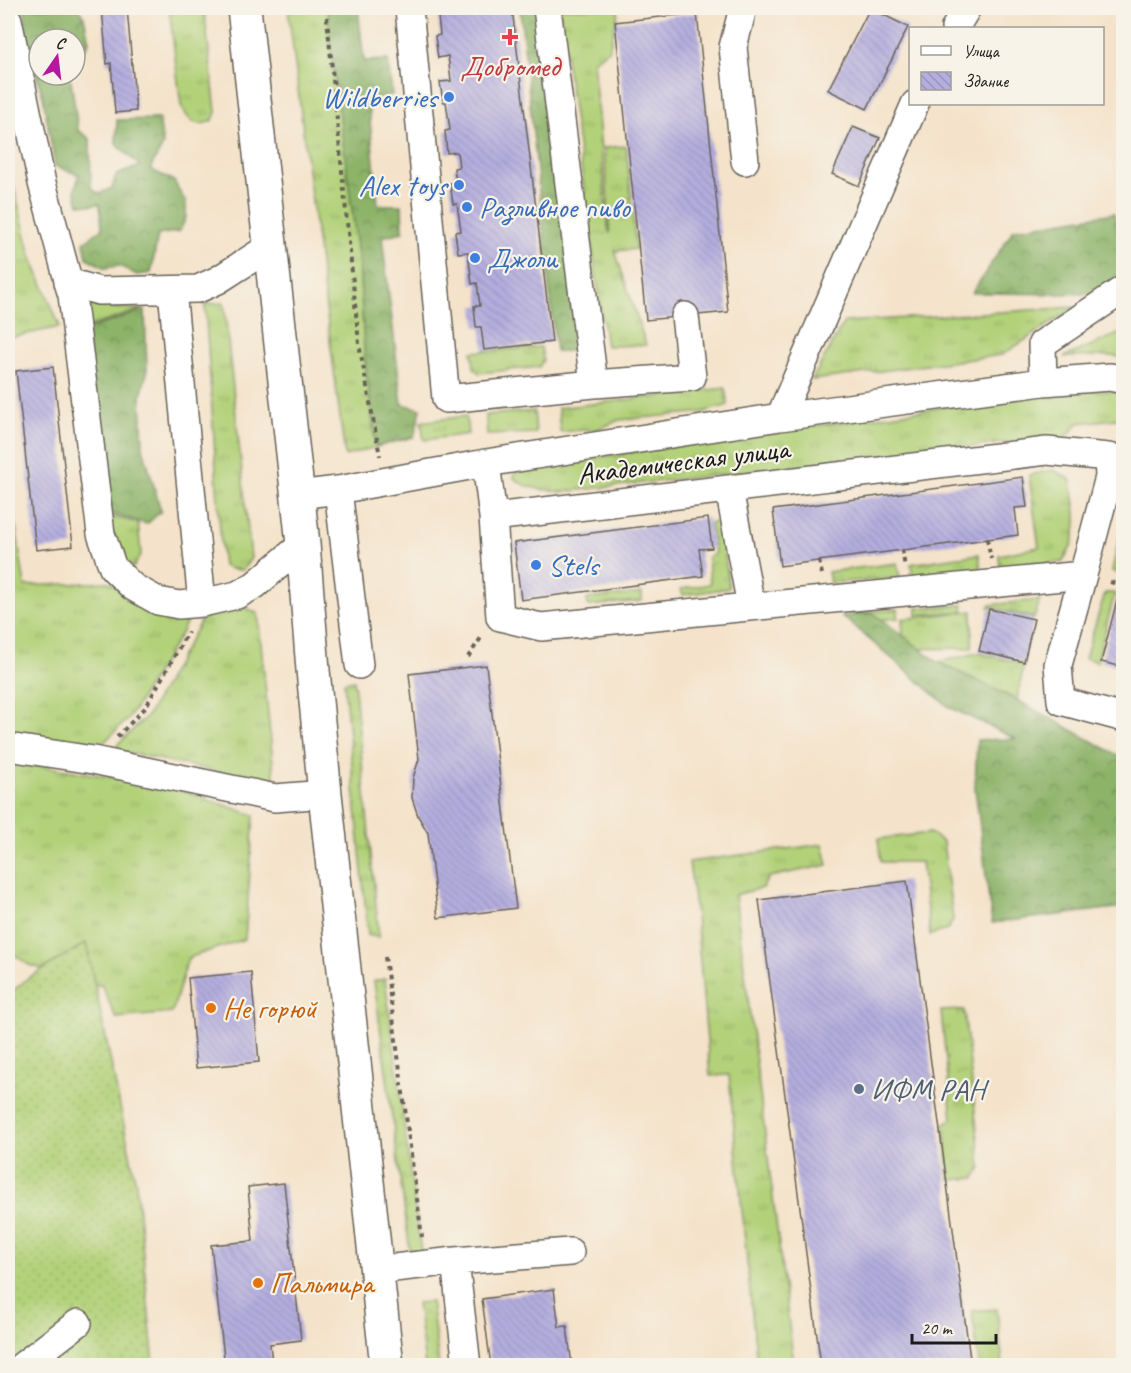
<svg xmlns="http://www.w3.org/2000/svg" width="1131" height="1373" viewBox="0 0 1131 1373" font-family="Caveat,sans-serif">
<defs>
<pattern id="grass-tufts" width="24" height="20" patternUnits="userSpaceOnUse" patternTransform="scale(1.5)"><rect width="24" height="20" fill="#b2d179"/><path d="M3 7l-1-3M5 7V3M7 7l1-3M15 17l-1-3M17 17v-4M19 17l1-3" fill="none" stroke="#98b368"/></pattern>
<pattern id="forest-crowns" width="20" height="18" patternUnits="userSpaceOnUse" patternTransform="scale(1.5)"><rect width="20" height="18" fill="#8db369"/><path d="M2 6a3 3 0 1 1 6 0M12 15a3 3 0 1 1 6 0" fill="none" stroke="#729156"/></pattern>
<pattern id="garden-dots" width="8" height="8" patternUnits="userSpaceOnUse" patternTransform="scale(1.5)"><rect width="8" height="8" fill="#b2d179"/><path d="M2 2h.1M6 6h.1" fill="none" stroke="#98b368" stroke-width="1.8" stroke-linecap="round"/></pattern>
<pattern id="building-back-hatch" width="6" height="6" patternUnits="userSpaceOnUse" patternTransform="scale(1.5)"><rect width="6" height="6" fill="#b4adde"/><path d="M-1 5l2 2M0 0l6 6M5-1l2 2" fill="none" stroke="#9a94be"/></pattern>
</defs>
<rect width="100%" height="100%" fill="#f7f3e8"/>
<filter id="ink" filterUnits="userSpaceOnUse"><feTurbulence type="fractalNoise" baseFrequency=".0167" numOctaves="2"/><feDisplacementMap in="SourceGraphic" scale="12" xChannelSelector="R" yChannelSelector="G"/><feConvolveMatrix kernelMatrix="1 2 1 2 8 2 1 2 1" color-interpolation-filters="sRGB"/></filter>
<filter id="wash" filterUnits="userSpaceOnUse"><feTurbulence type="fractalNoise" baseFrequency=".008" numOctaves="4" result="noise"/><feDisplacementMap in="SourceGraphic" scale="24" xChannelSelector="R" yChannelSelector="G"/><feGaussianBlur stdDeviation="1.35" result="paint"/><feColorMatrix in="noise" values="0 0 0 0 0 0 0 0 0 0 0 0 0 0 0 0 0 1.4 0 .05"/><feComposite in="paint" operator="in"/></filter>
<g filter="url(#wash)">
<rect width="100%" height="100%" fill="#f4e3ca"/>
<path fill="url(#grass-tufts)" stroke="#67764a" stroke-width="1.5" d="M169 8H204L216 112 213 120C195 129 189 121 181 106Z
M288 8H328L330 42 359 263 365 360 376 447 345 456 309 178Z
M559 8H619L609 50 593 61 608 228 610 234 604 148 626 146 636 249 615 251 646 345 606 346Z
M8 164 31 256 60 327 8 338Z
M224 303 251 558 243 570 231 569 223 566 221 545 205 304Z
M80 305 142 309 83 329Z
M1076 307 1002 355 812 380 844 322Z
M1123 332V358L1114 356 1064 357Z
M541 347 543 360 539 367 479 373 474 368 472 352Z
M725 388 728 405 704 412 619 420 598 429 560 432 558 408Z
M1069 389 1123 392V420L1116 419 1078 423 1067 436 562 492C547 490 525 489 514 478L515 472 523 468Z
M534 411 536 433 487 435 486 415Z
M466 416 468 434 424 440 421 422Z
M1053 470 1070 479C1077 508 1082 536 1062 562L1000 569 999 555 1039 547 1029 475Z
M8 475 25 586 108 582 187 620 182 632 129 718 95 751 8 736Z
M107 515 138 523 141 554 134 567H122Z
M1123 519V559L1120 574 1112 571Z
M721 521 729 588 683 595 681 589 710 584 708 557 715 554 710 523Z
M979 554 981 572 913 578 911 564Z
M897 563 900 578 830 583 828 572Z
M642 593V601L588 606 587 599Z
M1105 593H1115L1097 662 1085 658Z
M1040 600 1034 618 989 607 990 605Z
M963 605 964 611 917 615V608Z
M245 607 258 614 275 784 116 750 117 745 148 715 203 617Z
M898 609V618L856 622 853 613Z
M972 611V648L904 649 902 619Z
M978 653 1024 664 1017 700 938 662Z
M354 680 379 937 368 935 344 682Z
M8 761 169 786 254 815 245 939 188 958 172 1013 116 1018 102 986 29 965 11 952 8 940Z
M930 833 943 842 953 920 947 930 930 935 921 862H881L878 839Z
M823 844 828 865 769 877 762 888 735 895 794 1365H757L729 1075 710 1076 696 915 689 862Z
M385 979 421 1252H410L374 981Z
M964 1010 981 1167 975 1178 950 1180 944 1124 952 1119 941 1011Z
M431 1302 439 1365H425L417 1303Z
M997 1309 1003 1365H979L972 1311Z"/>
<path fill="url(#forest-crowns)" stroke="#546842" stroke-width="1.5" d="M24 8H79L84 17 89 42 75 64V39H39V75H66L71 80 78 130 90 139 91 187 99 194 112 188 116 175 140 166 116 144 117 120 159 119 163 145 150 169 174 181 186 203V217L180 231 158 235 151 273 137 275 120 266 105 268 87 258 84 242 102 229 100 204 90 205 79 204 75 190 79 175 55 166 43 96 27 48Z
M328 8H358L364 61 388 60 392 95 368 99 378 205H402L403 232 382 237 402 404 421 409 414 437 376 447 365 360 359 263 330 42Z
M520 8H544L578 350 556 352Z
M1114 213 1120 242 1121 279 1094 294 972 293 1014 229Z
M145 310 147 373 141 395 143 448 161 511 147 524 109 513 85 330Z
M873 613 938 662 1017 700 1123 758V907L992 923 975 788 977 740 1016 739 949 707 842 616Z"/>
<path fill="url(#garden-dots)" stroke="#67764a" stroke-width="1.5" d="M86 943 136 1183 154 1365 8 1366V995L28 978Z"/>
<g id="blocks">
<path fill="url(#building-back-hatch)" d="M102 8H127L136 111 115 113 111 63 107 64Z
M437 8H512L552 342 484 350 481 327H476L474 306H480L477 283 472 284 468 252 458 253 455 232 461 231 457 204H453L450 183H456L454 168 459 167 457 152 447 153 445 131 450 130 446 102H443L440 82 451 81 448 56 438 58 435 36 440 35Z
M870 8 908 27 867 109 828 90Z
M697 13 728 312 646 320 615 22Z
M853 127 880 138 859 186 832 174Z
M53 367 73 546 36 550 16 371Z
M1023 477 1027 507 1015 508 1018 535 780 566 773 510Z
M708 518 712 548 699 549 703 576 521 600 514 543Z
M1123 577H1124V667L1101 662Z
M989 609 1034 619 1024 662 979 651Z
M486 665 516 908 438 918 428 833 418 816 412 798 413 778 419 759 409 674Z
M907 881 971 1366H821L759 900Z
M251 972 259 1062 196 1068 188 978Z
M284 1183 301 1340 270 1344 272 1362 225 1366 211 1245 253 1241 248 1187Z
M554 1289 559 1327 567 1326 572 1366H491L482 1299Z"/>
</g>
</g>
<g filter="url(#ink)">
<use href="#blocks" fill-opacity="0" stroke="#686259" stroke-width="1.5"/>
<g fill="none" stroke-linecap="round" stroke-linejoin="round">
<g stroke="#686259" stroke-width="30">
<path id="minor" d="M409 8 446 399 594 384 547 8
M743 8 733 47 745 161
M8 20 42 183 72 295 101 534 113 568 133 587 158 601 179 605 202 603 237 595 255 585 303 544
M955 28 967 8
M172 290 202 603
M72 295 68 282 99 291 198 289 218 280 271 246
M1043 382 1042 344 1124 289
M594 384 692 377 685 316
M780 417 915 104
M486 463 493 517 1047 451 1108 457 1124 460
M729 489 751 606
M338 490 359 665
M298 495 338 490 486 463 780 417 1043 382 1110 377 1124 380
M493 517 500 617 541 627 1083 575 1109 477 1108 457
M1083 575 1058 665 1061 701 1124 718
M8 747 93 760 275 798 325 794
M455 1261 467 1366
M376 1270 455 1261 570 1252
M22 1366 78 1323"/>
</g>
<g stroke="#686259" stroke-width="36">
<path id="major" d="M244 8 303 544 313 670 325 794 387 1366"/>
</g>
<path stroke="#686259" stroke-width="4" stroke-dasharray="4.5 4.5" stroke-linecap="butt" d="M326 8 359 344 380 456
M987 539 991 559
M902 550 905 567
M819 561 822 574
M1110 582 1121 585
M468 657 483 635
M117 737 145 708 188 632
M385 957 422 1237"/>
<use href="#minor" stroke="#fff" stroke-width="27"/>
<use href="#major" stroke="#fff" stroke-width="33"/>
</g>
</g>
<path fill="#e0444e" stroke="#f7f3e8" stroke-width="2" d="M507 28h6v6h6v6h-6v6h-6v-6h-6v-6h6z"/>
<g fill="#3f7fe0" stroke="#f7f3e8" stroke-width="2">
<circle cx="449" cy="97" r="6"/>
<circle cx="459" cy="185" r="6"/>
<circle cx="467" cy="207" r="6"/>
<circle cx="475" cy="258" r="6"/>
<circle cx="536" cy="565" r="6"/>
</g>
<g fill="#e8710a" stroke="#f7f3e8" stroke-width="2">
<circle cx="211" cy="1008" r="6"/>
<circle cx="258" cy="1283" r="6"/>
</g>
<circle fill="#5c6f8a" stroke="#f7f3e8" stroke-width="2" cx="859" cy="1089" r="6"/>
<g text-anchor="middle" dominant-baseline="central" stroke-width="4.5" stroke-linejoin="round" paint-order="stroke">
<g font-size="30" fill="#be3a42" stroke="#f7f3e8">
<text x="510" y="66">Добромед</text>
</g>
<g font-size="30" fill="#366cbe" stroke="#f7f3e8" text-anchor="start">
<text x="437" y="97" text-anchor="end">Wildberries</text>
<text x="447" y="185" text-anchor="end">Alex toys</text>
<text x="479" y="207">Разливное пиво</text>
<text x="487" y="258">Джоли</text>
<text x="548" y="565">Stels</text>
</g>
<g font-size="30" fill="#1c1c1c" stroke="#f7f3e8">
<text transform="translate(683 461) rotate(-7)">Академическая улица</text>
</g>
<g font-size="30" fill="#c56008" stroke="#f7f3e8" text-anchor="start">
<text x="223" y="1008">Не горюй</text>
<text x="270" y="1283">Пальмира</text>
</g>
<g font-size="30" fill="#4e5e75" stroke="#f7f3e8" text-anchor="start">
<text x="871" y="1089">ИФМ РАН</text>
</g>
</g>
<rect width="1131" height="1373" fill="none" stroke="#f7f3e8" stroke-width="30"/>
<rect x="909" y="27" width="195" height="78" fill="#f7f3e8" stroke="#9f9d96" stroke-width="1.5"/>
<rect x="921" y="46" width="30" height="9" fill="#ffffff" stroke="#9f9d96" stroke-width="1.5"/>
<text x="963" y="57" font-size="18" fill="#1c1c1c">Улица</text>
<rect x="921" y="72" width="30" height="18" fill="url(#building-back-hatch)" stroke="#9f9d96" stroke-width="1.5"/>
<text x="963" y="87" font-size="18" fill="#1c1c1c">Здание</text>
<g transform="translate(57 57) rotate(14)"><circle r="28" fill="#f7f3e8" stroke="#9f9d96" stroke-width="1.5"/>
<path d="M0-4.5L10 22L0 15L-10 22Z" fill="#b5179e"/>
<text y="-9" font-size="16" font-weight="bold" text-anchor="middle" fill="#1c1c1c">С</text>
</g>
<path d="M912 1334v9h84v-9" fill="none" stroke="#1c1c1c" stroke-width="3"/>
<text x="921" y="1334" font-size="18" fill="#1c1c1c" stroke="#f7f3e8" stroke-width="4.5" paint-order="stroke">20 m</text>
</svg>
